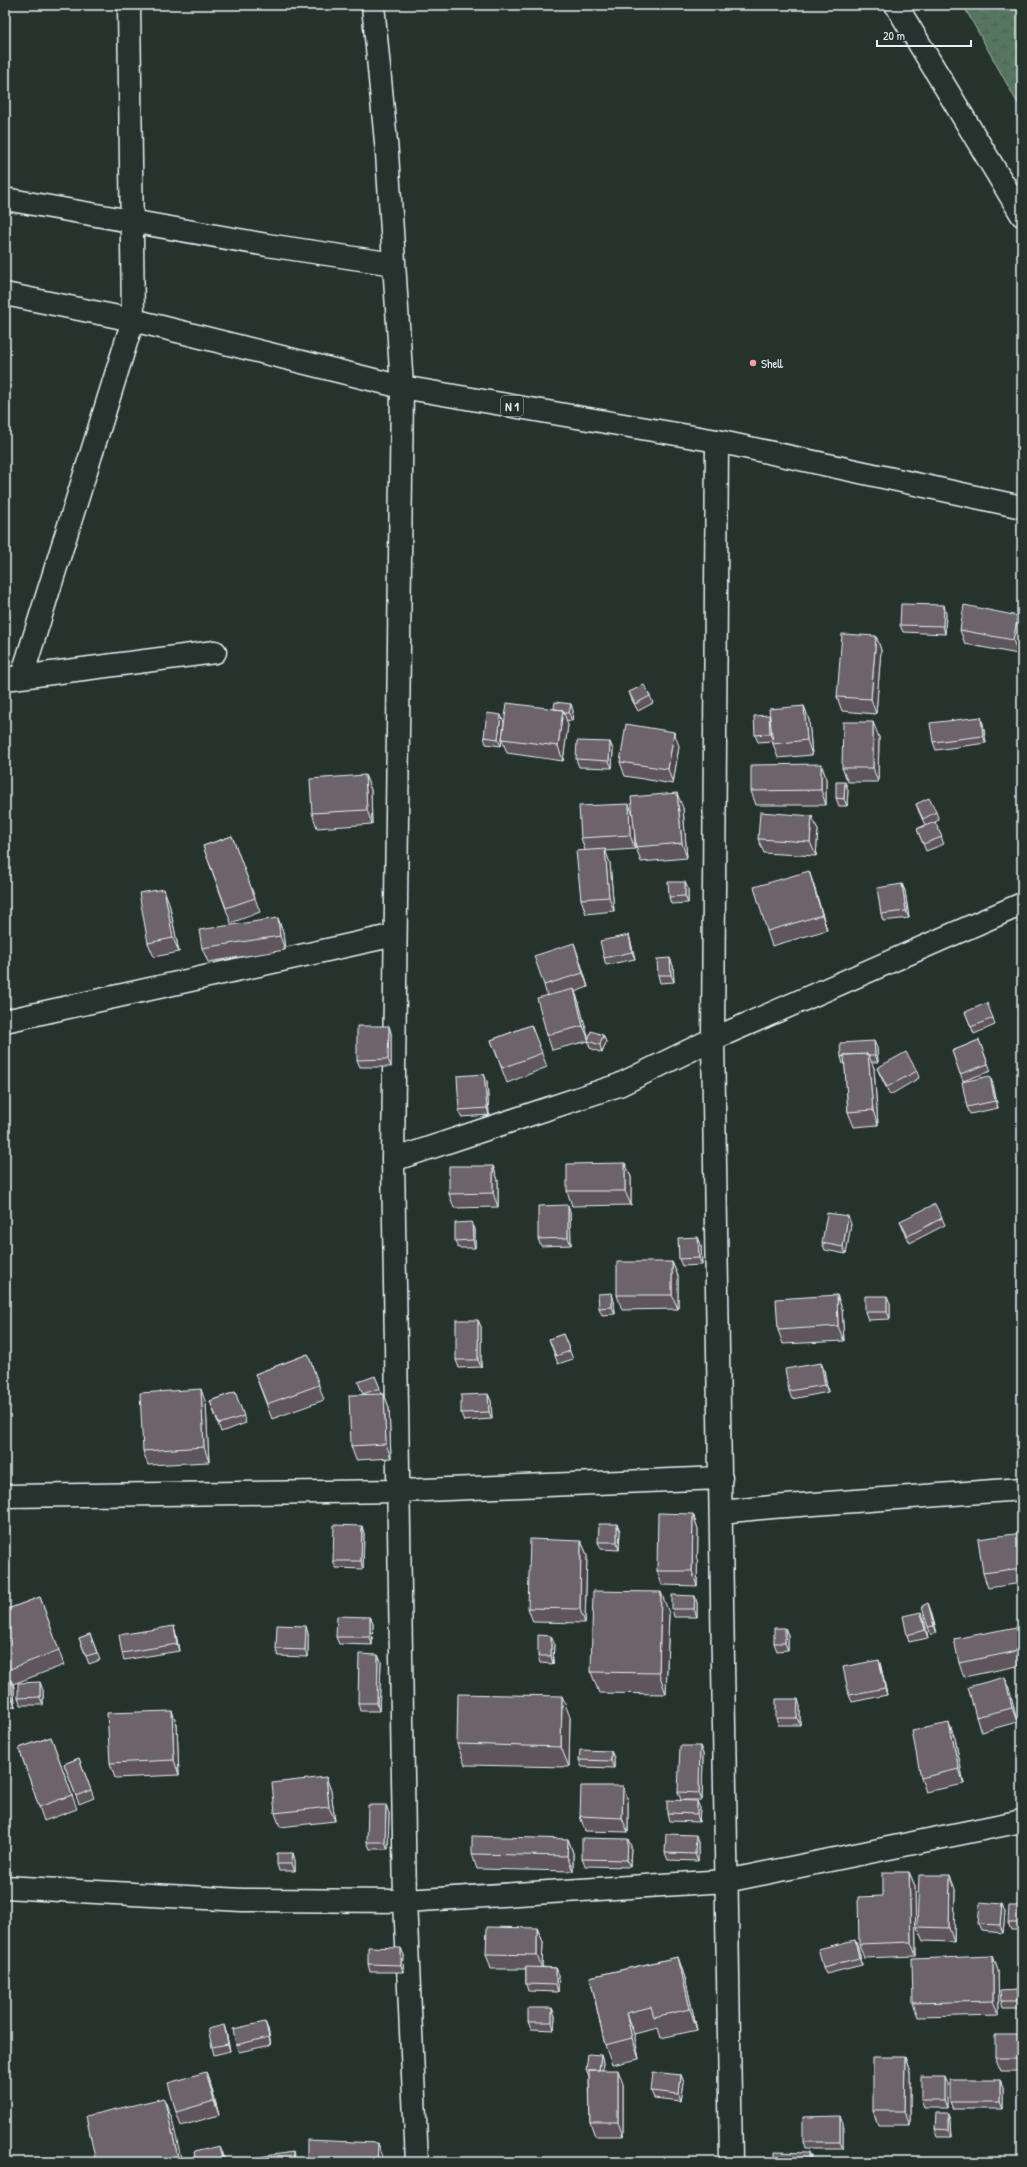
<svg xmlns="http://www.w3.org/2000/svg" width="1027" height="2167" viewBox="0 0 1027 2167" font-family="'Patrick Hand',sans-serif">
<defs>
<pattern id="wetland-marsh" width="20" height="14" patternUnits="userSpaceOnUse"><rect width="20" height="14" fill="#56765f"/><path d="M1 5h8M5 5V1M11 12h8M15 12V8" fill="none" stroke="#4d5d53"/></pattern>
</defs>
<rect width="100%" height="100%" fill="#26332d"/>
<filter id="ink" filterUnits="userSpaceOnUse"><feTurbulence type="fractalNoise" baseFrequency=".025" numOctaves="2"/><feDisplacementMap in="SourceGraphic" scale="8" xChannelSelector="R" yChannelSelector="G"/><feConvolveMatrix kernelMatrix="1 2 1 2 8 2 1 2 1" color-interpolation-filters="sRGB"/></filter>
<g filter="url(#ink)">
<path fill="url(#wetland-marsh)" stroke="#9fb4ac" d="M963 5H1022V111Z"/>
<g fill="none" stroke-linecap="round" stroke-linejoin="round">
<g stroke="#e8f1f8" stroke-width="25">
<path id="minor" d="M373 5 387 153 402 387 393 1160 405 1901 417 2162
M5 199 267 245 394 264
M717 441 713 1039 731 2162
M22 676 133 320 129 5
M5 679 215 652
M5 1021 395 935
M393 1160 619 1085 713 1039 1022 904
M5 1496 400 1491 721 1478
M721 1512 772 1507 1022 1489
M5 1887 242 1900 405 1901 726 1881 1022 1821"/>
</g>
<g stroke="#e8f1f8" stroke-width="25">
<path id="secondary" d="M896 5 1022 215"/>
</g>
<g stroke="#e8f1f8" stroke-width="25">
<path id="trunk" d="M5 294 133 320 402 387 717 441 1022 507"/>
</g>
<use href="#minor" stroke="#26332d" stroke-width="22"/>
<use href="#secondary" stroke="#26332d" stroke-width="22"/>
<use href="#trunk" stroke="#26332d" stroke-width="22"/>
</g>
<path fill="#5e555b" stroke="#e8f1f8" d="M946 613 945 634 903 632 900 625Z
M1018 616 1022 627V636L1018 654 965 644 960 630Z
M876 636 881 650 876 714 842 711 837 697Z
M629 692 650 696 653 703 638 711 632 700Z
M571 704 573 711 572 721 566 720 568 725 563 761 507 753 502 739 554 709Z
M804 706 809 720 812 755 778 758 772 741 758 742 755 735 769 715 770 718Z
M981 717 983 724 986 743 936 750 933 742Z
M504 722 501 746 486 744 484 737Z
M879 737 878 782H848L842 768Z
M610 742 613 750 612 768 579 767 576 759Z
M679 746 673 784 625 776 620 762Z
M821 764 826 778V805H756L751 791Z
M365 775 371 790 372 824 317 828 312 813Z
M845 782 848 790 847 806H839L836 798Z
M916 804 936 812 939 820 935 822 944 844 926 851 917 829 925 825 919 812Z
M683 808 687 858 641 862 636 847 635 841V849L605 851 610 863 614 911 586 914 581 899 585 850 581 838 633 814Z
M818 830 816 856 764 853 758 839Z
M232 836 260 912 231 923 203 846Z
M809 871 814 886 827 930 772 946 767 931Z
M902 884 905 891 909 918 883 921 881 914Z
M688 889V903L671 904 669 897Z
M169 903 179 952 154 957 148 943Z
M278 918 283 933 285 950 208 962 202 948Z
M629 935 635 959 606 965 604 958Z
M579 958 588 987 575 992 579 1003 588 1039 603 1035 606 1042 602 1053 590 1048 588 1041 552 1050 547 1035V996L544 985Z
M670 958 673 966 674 982 660 983 658 975Z
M965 1012 993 1018 995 1025 974 1034Z
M531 1025 547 1067 507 1083 491 1040Z
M389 1026 391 1033V1067H360L357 1060Z
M979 1040 991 1071 963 1081 952 1051Z
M877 1048 878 1062H871L874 1068 878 1125 854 1127 848 1112 845 1064H843L841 1057Z
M877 1068 917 1071 919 1078 890 1095 880 1075Z
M487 1081 489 1115 461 1117 459 1110Z
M993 1084 998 1108 970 1114 967 1107Z
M625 1163 631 1177V1205L572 1206 567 1191Z
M493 1166 498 1180V1207L454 1208 449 1194Z
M568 1205 570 1212 571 1245 541 1246 538 1239Z
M942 1218 945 1225 910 1243 903 1229 900 1221Z
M851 1224 846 1254 825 1250 822 1243Z
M475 1229V1248H458L455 1241Z
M698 1237 701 1245 702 1265 682 1266 679 1259Z
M672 1262 678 1276V1309L622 1310 617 1295Z
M837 1295 842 1309 844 1341 783 1344 778 1330Z
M614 1301 615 1314 602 1315 599 1308Z
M890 1303V1319L868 1320 865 1312Z
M478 1320 481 1327V1367L459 1368 456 1360Z
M563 1334 573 1359 558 1364 549 1339Z
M308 1354 324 1400 272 1419 255 1374Z
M821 1363 824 1370 828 1392 792 1399 789 1391Z
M375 1376 382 1394H384L389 1408 391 1458 356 1460 351 1446 363 1395Z
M235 1392 246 1423 221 1432 210 1401Z
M488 1394 491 1401 492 1419 464 1421 461 1413Z
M206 1404 209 1462 148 1465 143 1451Z
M693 1514 698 1529 697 1586 662 1585 657 1571Z
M617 1524 620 1531 619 1550 601 1549 598 1542Z
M364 1533 363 1569 336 1568 333 1561Z
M1022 1533V1583L988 1588 983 1573Z
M581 1541 587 1555 585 1623 533 1622 528 1608Z
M695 1596 697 1603V1617H674L672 1609Z
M40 1597 64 1665 13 1684 14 1687 15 1707 6 1708 5 1706V1681L9 1680 5 1670V1600L8 1609Z
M928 1603 937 1633 931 1635 928 1627Z
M921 1612 924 1619 928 1638 909 1642 907 1635Z
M669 1613 666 1694 599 1693 591 1672Z
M370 1617 373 1624 372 1645 339 1644 336 1637Z
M1022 1626V1665L964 1677 959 1663Z
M785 1628 788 1635V1650L777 1651 774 1643Z
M308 1633V1657L278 1656 276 1649Z
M90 1634 100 1660 89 1664 79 1638Z
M176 1634 179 1651 124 1660 122 1653Z
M554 1643 553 1664 540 1663 538 1656Z
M378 1655 381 1662 379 1711H360L358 1703Z
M879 1660 881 1667 887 1695 852 1702 849 1695Z
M43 1690V1705H21L18 1698Z
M1010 1691 1017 1722 981 1732 976 1717Z
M800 1706V1725H778L776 1718Z
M172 1711 177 1725 179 1775 115 1778 110 1763Z
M570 1717 569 1767 465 1765 457 1744Z
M51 1737 77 1809 44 1821 19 1748Z
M955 1738 964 1784 926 1792 921 1778Z
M700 1746 703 1754 702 1800H681L678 1792Z
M611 1751 614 1758V1768L582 1767 579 1760Z
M79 1758 94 1798 79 1804 64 1764Z
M326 1777 331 1791 335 1821 280 1827 275 1813Z
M623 1786 628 1801V1832L585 1831 580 1816Z
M700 1808 699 1822 669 1821 667 1813Z
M389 1813 388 1849H370L367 1842Z
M568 1839 573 1853V1871L477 1869 472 1854Z
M698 1842V1861L668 1860 665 1853Z
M631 1846 630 1867 585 1866 582 1859Z
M293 1853 295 1861V1871H279L277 1864Z
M909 1872 915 1886 916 1956 864 1958 859 1944 883 1896Z
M955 1889 954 1942 923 1941 917 1927Z
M1022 1906V1930H1011L1008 1923Z
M1005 1912 1003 1933 981 1931 978 1924Z
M537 1928 543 1942 542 1967 556 1968 559 1975 558 1992 528 1991 526 1984V1969H491L486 1954Z
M855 1940 858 1947 862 1965 826 1974 823 1967Z
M404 1955 403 1972H370L368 1964Z
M993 1956 998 1971 999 2015 918 2017 913 2003Z
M678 1957 685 1978 697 2030 661 2038 658 2028 634 2034 639 2059 612 2065 605 2045 590 1977Z
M1019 1998 1020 2008H1003L1001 2001Z
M552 2008 555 2016 554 2030 531 2029 528 2022Z
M265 2022 268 2029 271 2045 239 2052 236 2045Z
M224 2025 226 2032 230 2051 214 2055 212 2047Z
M1022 2035V2072H1001L995 2058Z
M601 2055 603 2063 602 2070 623 2084V2136H595L590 2122 589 2077 586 2070Z
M905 2057 910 2072V2125H878L873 2111Z
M206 2072 211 2086 219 2115 181 2126 176 2112Z
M681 2075 684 2083 681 2101 654 2098 651 2091Z
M1000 2080 1003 2087V2109H953L950 2102Z
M947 2084V2108H924L921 2100Z
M949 2113 951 2120 952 2137H938L935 2129Z
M843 2124V2149H805L803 2142Z"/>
<path fill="#4c454a" stroke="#e8f1f8" d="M944 605 946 613 945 634 943 626Z
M1018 616 1022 627V636L1018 654 1013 640Z
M876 636 881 650 876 714 871 699Z
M571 704 573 711 572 721 569 713Z
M804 706 809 720 812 755 807 740Z
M563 710 568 725 563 761 558 746Z
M501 715 504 722 501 746 498 739Z
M769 715 771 722 773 741 770 734Z
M981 717 983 724 986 743 983 736Z
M873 722 879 737 878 782 873 768Z
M674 732 679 746 673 784 668 769Z
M610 742 613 750 612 768 609 761Z
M821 764 826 778V805L821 790Z
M365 775 371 790 372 824 367 810Z
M845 782 848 790 847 806 844 799Z
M677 793 683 808 687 858 682 843Z
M629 804 634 818 635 849 630 835Z
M812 816 818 830 816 856 810 842Z
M605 849 610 863 614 911 609 897Z
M809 871 814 886 827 930 822 915Z
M685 882 688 889V903L685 896Z
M902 884 905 891 909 918 906 911Z
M164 889 169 903 179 952 173 938Z
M278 918 283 933 285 950 280 936Z
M629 935 635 959 632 952Z
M574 943 579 958 588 987 583 973Z
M670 958 673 966 674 982 671 975Z
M574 989 579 1003 589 1040 583 1026Z
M389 1026 391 1033V1067L388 1059Z
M603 1035 606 1042 602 1053 600 1045Z
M874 1041 877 1048 878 1062 875 1055Z
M868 1054 874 1068 878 1125 873 1110Z
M484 1074 487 1081 489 1115 487 1108Z
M990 1076 993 1084 998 1108 995 1101Z
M625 1163 631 1177V1205L625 1191Z
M493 1166 498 1180V1207L493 1193Z
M568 1205 570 1212 571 1245 568 1238Z
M848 1216 851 1224 846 1254 843 1247Z
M472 1222 475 1229V1248L473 1240Z
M698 1237 701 1245 702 1265 699 1258Z
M672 1262 678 1276V1309L672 1295Z
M612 1293 614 1301 615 1314 612 1307Z
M837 1295 842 1309 844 1341 838 1326Z
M887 1296 890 1303V1319L887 1312Z
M478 1320 481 1327V1367L478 1360Z
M821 1363 824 1370 828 1392 825 1385Z
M201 1389 206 1404 209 1462 204 1447Z
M384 1394 389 1408 391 1458 386 1444Z
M488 1394 491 1401 492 1419 489 1412Z
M693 1514 698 1529 697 1586 692 1571Z
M617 1524 620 1531 619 1550 617 1542Z
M362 1526 364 1533 363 1569 361 1561Z
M581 1541 587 1555 585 1623 580 1609Z
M661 1592 669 1613 666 1694 659 1673Z
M695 1596 697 1603V1617L694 1609Z
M5 1600 11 1620 6 1606Z
M928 1603 931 1611 937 1633 934 1626Z
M921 1612 924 1619 928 1638 925 1630Z
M370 1617 373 1624 372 1645 370 1637Z
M174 1626 176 1634 179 1651 177 1644Z
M306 1626 308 1633V1657L305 1650Z
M785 1628 788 1635V1650L785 1643Z
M551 1636 554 1643 553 1664 551 1656Z
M378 1655 381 1662 379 1711 377 1703Z
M879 1660 881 1667 887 1695 885 1688Z
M1005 1677 1010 1691 1017 1722 1012 1708Z
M11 1680 14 1687 15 1707 13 1700Z
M40 1682 43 1690V1705L40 1697Z
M562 1696 570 1717 569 1767 561 1747Z
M798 1699 800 1706V1725L797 1718Z
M172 1711 177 1725 179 1775 174 1760Z
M949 1723 955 1738 964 1784 959 1769Z
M700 1746 703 1754 702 1800 699 1793Z
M611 1751 614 1758V1768L611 1761Z
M326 1777 331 1791 335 1821 329 1807Z
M623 1786 628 1801V1832L622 1818Z
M697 1801 700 1808 699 1822 697 1814Z
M386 1805 389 1813 388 1849 385 1842Z
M696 1835 698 1842V1861L695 1854Z
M568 1839 573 1853V1871L567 1856Z
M628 1839 631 1846 630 1867 627 1860Z
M293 1853 295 1861V1871L292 1864Z
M909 1872 915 1886 916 1956 911 1942Z
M950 1875 955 1889 954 1942 949 1928Z
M1002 1904 1005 1912 1003 1933 1000 1925Z
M537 1928 543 1942 542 1969 537 1955Z
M855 1940 858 1947 862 1965 859 1958Z
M401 1948 404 1955 403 1972 401 1965Z
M993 1956 998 1971 999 2015 993 2001Z
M678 1957 685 1978 697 2030 690 2009Z
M556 1968 559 1975 558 1992 556 1985Z
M1017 1990 1019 1998 1020 2008 1017 2001Z
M552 2008 555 2016 554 2030 552 2022Z
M626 2013 634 2034 639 2059 632 2038Z
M265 2022 268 2029 271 2045 269 2037Z
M224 2025 226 2032 230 2051 228 2044Z
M601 2055 603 2063 601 2078 599 2071Z
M905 2057 910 2072V2125L904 2111Z
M618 2070 623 2084V2136L618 2122Z
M206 2072 211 2086 219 2115 214 2101Z
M681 2075 684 2083 681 2101 679 2094Z
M944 2077 947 2084V2108L944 2100Z
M1000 2080 1003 2087V2109L1000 2102Z
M164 2098 172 2119 182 2162H179Z
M949 2113 951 2120 952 2137 949 2130Z
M840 2116 843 2124V2149L840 2142Z
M378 2143 383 2157V2162H377Z
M220 2146 223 2153 225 2162H224Z
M293 2152 297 2162H294Z
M809 2153 813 2162H809Z"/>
<path fill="#6d636a" stroke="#e8f1f8" d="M901 604 944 605 943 626 900 625Z
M964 605 1018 616 1013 640 960 630Z
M842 634 876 636 871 699 837 697Z
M644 685 650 696 635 704 629 692Z
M555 702 571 704 569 713H564L563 710 554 709Z
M507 703 563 710 558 746 502 739Z
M804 706 807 740 773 744 769 709Z
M487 713 501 715 498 739 484 737Z
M769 715 770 734 755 735 754 716Z
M981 717 983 736 933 742 930 723Z
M843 722H873V768H842Z
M626 724 674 732 668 769 620 762Z
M577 741 610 742 609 761 576 759Z
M821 764V790L751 791V765Z
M365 775 367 810 312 813 310 779Z
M836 782H845L844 799 836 798Z
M677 793 682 843 636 847 631 797Z
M929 798 936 812 923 819 916 804Z
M629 804 630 835 581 838 579 806Z
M760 812 812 816 810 842 758 839Z
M935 822 942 837 923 844 917 829Z
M232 836 255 898 226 908 203 846Z
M605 849 609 897 581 899 576 851Z
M809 871 822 915 767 931 754 887Z
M668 882H685V896L669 897Z
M902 884 906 911 881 914 877 888Z
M164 889 173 938 148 943 139 893Z
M278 918 280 936 202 948 199 930Z
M629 935 632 952 604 958 600 941Z
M574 943 583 973 544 985 534 956Z
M670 958 671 975H658L657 959Z
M574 989 583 1026 547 1035 537 998Z
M987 1003 993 1018 971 1027 965 1012Z
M531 1025 542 1053 502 1068 491 1040Z
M357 1026H389L388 1059 357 1060Z
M591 1031 603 1035 600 1045 588 1041Z
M979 1040 988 1064 960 1074 952 1051Z
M874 1041 875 1055H868V1054L844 1055V1056L841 1057 840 1043Z
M906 1052 917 1071 887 1087 877 1068Z
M868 1054 873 1110 848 1112 844 1055Z
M484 1074 487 1108 459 1110 457 1076Z
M990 1076 995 1101 967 1107 962 1082Z
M625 1163V1191H567V1164Z
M449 1166H493V1193L449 1194Z
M935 1204 942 1218 908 1236 900 1221Z
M568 1205V1238L538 1239V1206Z
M827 1213 848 1216 843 1247 822 1243Z
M472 1222 473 1240 455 1241V1223Z
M698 1237 699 1258 679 1259 678 1238Z
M617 1262H672V1295H617Z
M612 1293V1307L599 1308 598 1294Z
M837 1295 838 1326 778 1330 776 1299Z
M865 1296H887V1312H865Z
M456 1320H478V1360H456Z
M563 1334 570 1351 556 1356 549 1339Z
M308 1354 319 1385 267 1404 255 1374Z
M821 1363 825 1385 789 1391 785 1369Z
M375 1376 380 1388 363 1394 358 1382Z
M201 1389 204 1447 143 1451 140 1393Z
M235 1392 244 1416 219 1424 210 1401Z
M384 1394 386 1444 351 1446 349 1395Z
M488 1394 489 1412 461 1413V1395Z
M658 1513 693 1514 692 1571H657Z
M599 1524H617V1542H598Z
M334 1525 362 1526 361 1561H333Z
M1022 1533V1568L983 1573 978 1539Z
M530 1539 581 1541 580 1609 528 1608Z
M593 1591 661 1592 659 1673 591 1672Z
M672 1595 695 1596 694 1609H672Z
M40 1597 59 1650 5 1671V1610Z
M928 1603 934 1626 928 1627 922 1606Z
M921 1612 925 1630 907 1635 903 1616Z
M337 1616 370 1617V1637H336Z
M277 1625 306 1626 305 1650 276 1649Z
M174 1626 177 1644 122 1653 119 1635Z
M1022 1626V1650L959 1663 954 1639Z
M774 1628H785V1643H774Z
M90 1634 97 1653 86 1656 79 1638Z
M538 1635 551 1636V1656H538Z
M359 1654 378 1655 377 1703H358Z
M879 1660 885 1688 849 1695 843 1667Z
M1005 1677 1012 1708 976 1717 968 1687Z
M11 1680 13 1700H5V1681Z
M40 1682V1697L18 1698V1683Z
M458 1694 562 1696 561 1747 457 1744Z
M776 1699H798L797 1718H776Z
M172 1711 174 1760 110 1763 107 1713Z
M949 1723 959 1769 921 1778 912 1731Z
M51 1737 72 1795 39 1807 19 1748Z
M680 1746H700L699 1793 678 1792Z
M580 1750 611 1751V1761L579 1760Z
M79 1758 91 1790 76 1796 64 1764Z
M326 1777 329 1807 275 1813 272 1783Z
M581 1786H623L622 1818 580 1816Z
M667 1800 697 1801V1814L667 1813Z
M368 1805H386L385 1842H367Z
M666 1834 696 1835 695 1854 665 1853Z
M472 1836 568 1839 567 1856 472 1854Z
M582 1838 628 1839 627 1860 582 1859Z
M277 1853H293L292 1864H277Z
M883 1872H909L911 1942 859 1944 858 1897 883 1896Z
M919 1875H950L949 1928 917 1927Z
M980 1902 1002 1904 1000 1925 978 1924Z
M1009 1906H1022V1923H1008Z
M487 1927 537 1928V1955L486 1954Z
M855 1940 859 1958 823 1967 818 1949Z
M368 1947 401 1948V1965L368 1964Z
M993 1956V2001L913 2003 912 1959Z
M678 1957 690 2009 654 2017 651 2007 626 2013 632 2038 605 2045 590 1977Z
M526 1967 556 1968V1985L526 1984Z
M1017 1990V2001H1001L1000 1991Z
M528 2008H552V2022H528Z
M265 2022 269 2037 236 2045 233 2029Z
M224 2025 228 2044 212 2047 208 2029Z
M995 2035H1022V2058H995Z
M588 2054 601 2055 599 2070H586Z
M873 2057H905L904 2111H873Z
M589 2070H618V2122H590Z
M206 2072 214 2101 176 2112 168 2083Z
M653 2072 681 2075 679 2094 651 2091Z
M921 2077H944V2100H921Z
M950 2080H1000V2102H950Z
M164 2098 179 2162H96L86 2116Z
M936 2113H949V2130L935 2129Z
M840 2116V2142H803V2117Z
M307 2140 378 2143 377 2162H307Z
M220 2146 224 2162H196L194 2152Z
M293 2152 294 2162H259L258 2157Z
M775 2152 809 2153V2162H775Z
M624 2158V2162H606V2161Z"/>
</g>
<circle fill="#ff9aa2" stroke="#26332d" stroke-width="1.5" cx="753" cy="363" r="4"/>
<g text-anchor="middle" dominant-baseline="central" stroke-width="3.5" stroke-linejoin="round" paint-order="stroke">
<rect fill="#26332d" stroke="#aeb8bb" stroke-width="1" x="501" y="396" width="22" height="20" rx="3"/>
<g font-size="12" font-weight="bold" fill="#e8f1f8">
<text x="512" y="406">N 1</text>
</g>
<g font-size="13" fill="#e8f1f8" stroke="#26332d" text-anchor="start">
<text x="761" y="363">Shell</text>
</g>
</g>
<rect width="1027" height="2167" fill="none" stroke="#26332d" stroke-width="20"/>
<rect x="10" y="10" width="1007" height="2147" fill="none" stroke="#e8f1f8" stroke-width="1.5" filter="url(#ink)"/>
<path d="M877 40v6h94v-6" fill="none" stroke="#e8f1f8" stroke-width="2"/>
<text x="883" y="40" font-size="12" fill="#e8f1f8" stroke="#26332d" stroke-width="3" paint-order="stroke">20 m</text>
</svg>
